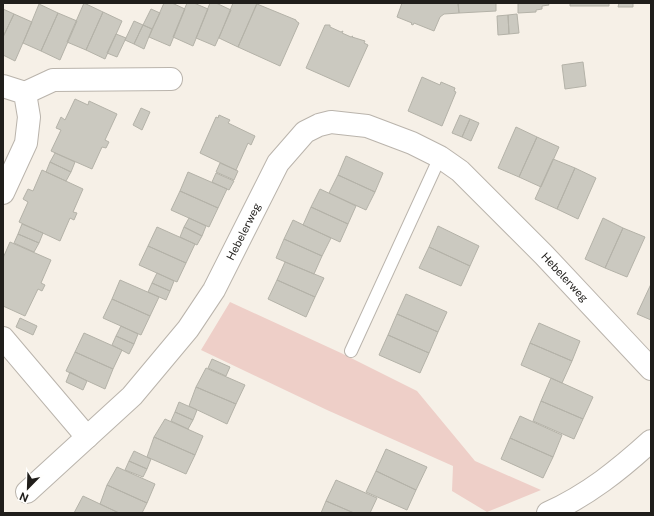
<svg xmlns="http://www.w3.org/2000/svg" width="654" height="516" viewBox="0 0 654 516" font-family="'Public Sans',sans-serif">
<rect width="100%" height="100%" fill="#f6f0e7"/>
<path fill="#eecfc8" d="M230 302 341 353 417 391 475 461 541 490 487 512 452 491 453 466 327 410 201 350Z"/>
<path fill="#cbc9c0" stroke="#b4b2a8" d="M84 3 103 12 86 50 67 42Z
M164 3H172L185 9 170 46 149 37Z
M187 3H194L208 9 193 46 173 37Z
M210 3H216L231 10 215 46 196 38Z
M233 3H257L238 47 219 38Z
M402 3H458L459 13 444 14 440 17 434 31 414 23 413 25 411 24 412 23 397 17Z
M458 3H496V11L459 13Z
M518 3H548L549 5 542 6V9L536 10V12L518 13Z
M570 3H609V6H570Z
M619 3H633V7H618Z
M39 4 58 13 41 51 23 43Z
M257 4 296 20V21L299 23 280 66 238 47Z
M3 9 14 14 3 37Z
M151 9 160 13 152 29 143 25Z
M103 12 122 21 105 59 86 50Z
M58 13 77 21 60 60 41 51Z
M14 14 32 22 15 61 3 55V37Z
M517 14 519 33 509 34 508 15Z
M508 15 509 34 498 35 497 16Z
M134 21 143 25 134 44 125 40Z
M143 25 152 29 144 49 134 44Z
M325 25H330V27L341 32 343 31 342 33 351 37 353 36 352 37 365 41 364 43 368 45 349 87 306 68Z
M116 34 126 38 117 57 107 53Z
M583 62 586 86 565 89 562 65Z
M422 77 440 85 441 82 455 88 454 91 456 92 442 126 408 111Z
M75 99 88 105 89 101 117 114 105 140 109 142 106 148 102 147 92 169 51 151 61 130 56 128 61 117 65 120Z
M141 108 150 112 142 130 133 125Z
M219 115 230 120 228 123 255 136 251 145 248 143 236 170 200 153 216 117 218 118Z
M460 115 470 119 462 137 452 133Z
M470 119 479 123 471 141 462 137Z
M516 127 537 137 519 177 498 168Z
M537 137 559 147 541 187 519 177Z
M55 153 75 162 71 172 50 162Z
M346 156 383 173 375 192 338 175Z
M553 159 575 168 557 209 535 199Z
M50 162 71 172 66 181 46 172Z
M220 163 238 171 234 180 216 172Z
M575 168 596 178 578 219 557 209Z
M42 170 83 189 73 212 77 213 74 220 70 218 60 241 19 222 28 202 23 199 28 189 33 191Z
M188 172 227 189 218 208 180 191Z
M216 173 234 181 229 190 212 182Z
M338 175 375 192 366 210 329 193Z
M320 189 356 206 348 224 311 207Z
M180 191 218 208 209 227 171 210Z
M311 207 348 224 340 242 303 225Z
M189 218 206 226 202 236 184 227Z
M603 218 623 228 605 268 585 259Z
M293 220 331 238 322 256 284 239Z
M22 224 43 233 39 243 18 234Z
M438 226 479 246 470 266 429 247Z
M157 227 195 244 186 263 148 246Z
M184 227 202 236 197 245 180 237Z
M623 228 645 237 627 277 605 268Z
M18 234 39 243 34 252 14 243Z
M284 239 322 256 314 274 276 258Z
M10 242 51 260 41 283 45 285 42 291 38 289 25 316 3 306V258Z
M148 246 186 263 177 282 139 265Z
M429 247 470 266 461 286 419 268Z
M285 262 324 278 315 297 277 280Z
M157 273 174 281 170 291 152 283Z
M120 280 159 297 150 316 112 299Z
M277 280 315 297 306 317 268 299Z
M152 283 170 291 166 300 148 292Z
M651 284V320L637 314Z
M406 294 447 312 438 332 397 314Z
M112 299 150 316 141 335 103 318Z
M397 314 438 332 429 353 388 335Z
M20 318 37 326 33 335 16 327Z
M539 323 580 341 572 361 530 343Z
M121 326 138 334 134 344 116 336Z
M84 333 122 350 113 369 75 352Z
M388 335 429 353 420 373 379 355Z
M116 336 134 344 129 354 112 345Z
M530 343 572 361 562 383 521 365Z
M75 352 113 369 105 389 66 371Z
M212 359 230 367 226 376 208 368Z
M206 368 245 385 236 404 196 387Z
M70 372 87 381 83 390 66 382Z
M551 378 593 397 583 419 541 401Z
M196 387 236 404 227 424 189 406Z
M541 401 583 419 574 439 533 421Z
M179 402 197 410 193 420 175 412Z
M175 412 193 420 188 429 171 421Z
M520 416 562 435 553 457 510 438Z
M165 419 203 436 195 455 154 437Z
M154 437 195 455 186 474 147 457Z
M510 438 553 457 543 478 501 459Z
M386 449 427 467 416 490 376 471Z
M134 451 151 459 147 469 129 461Z
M129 461 147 469 143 477 125 470Z
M117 467 155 484 147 503 107 485Z
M376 471 416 490 407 510 366 492Z
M336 480 377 498 370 513H354L326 501Z
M107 485 147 503 142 513H119L100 504Z
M83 496 100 504 119 513H74Z
M326 501 354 513H321Z"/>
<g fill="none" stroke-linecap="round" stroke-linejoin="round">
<g stroke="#bab4ac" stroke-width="14">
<path id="lane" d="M351 351 440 157"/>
</g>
<g stroke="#bab4ac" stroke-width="24">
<g id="street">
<path d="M3 86 25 93 29 117 26 143 3 193"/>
<path d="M25 93 53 80 171 79"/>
<path d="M3 338 87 437"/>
<path id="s1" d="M27 492 132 396 188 329 214 290 278 163 305 132 319 125 331 122 367 126 412 143 440 157 460 171 544 255 651 369"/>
</g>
</g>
<g stroke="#bab4ac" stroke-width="24">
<path id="secondary" d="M548 513C588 495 619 470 651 441"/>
</g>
<use href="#lane" stroke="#fff" stroke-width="12"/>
<use href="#street" stroke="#fff" stroke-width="22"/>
<use href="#secondary" stroke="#fff" stroke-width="22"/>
</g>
<g text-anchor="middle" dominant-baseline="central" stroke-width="3" stroke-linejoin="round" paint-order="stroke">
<g font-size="11" fill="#201e1b" stroke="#fffefc">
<text stroke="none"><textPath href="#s1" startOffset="342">Hebelerweg</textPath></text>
<text stroke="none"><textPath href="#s1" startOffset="777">Hebelerweg</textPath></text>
</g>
</g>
<rect width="654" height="516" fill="none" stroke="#201e1b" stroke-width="8"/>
<g transform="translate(28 488) rotate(203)" stroke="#fffefc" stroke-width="3" paint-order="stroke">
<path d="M0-3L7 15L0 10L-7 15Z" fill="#201e1b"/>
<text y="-6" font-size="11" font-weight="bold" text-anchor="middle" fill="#201e1b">N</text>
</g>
</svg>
